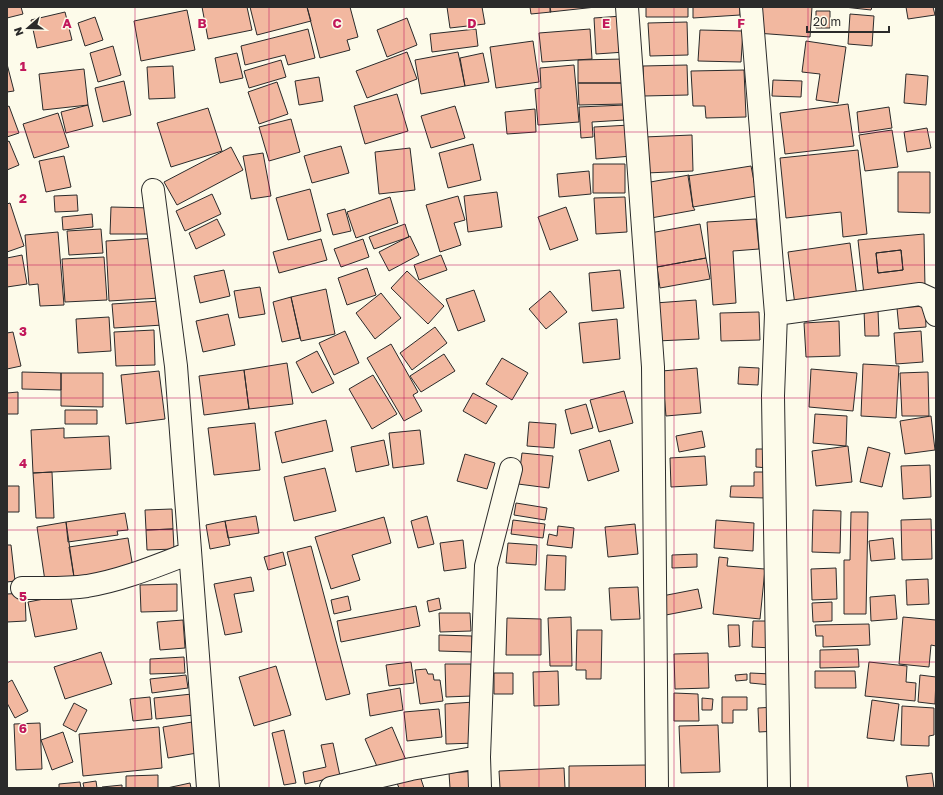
<svg xmlns="http://www.w3.org/2000/svg" width="943" height="795" viewBox="0 0 943 795" font-family="'Golos Text',sans-serif">
<rect width="100%" height="100%" fill="#fdfbea"/>
<path fill="#f2b8a0" stroke="#2b2b2b" fill-rule="evenodd" d="M7 7H21L23 14 7 18Z
M202 7H247L252 30 208 39Z
M250 7H307L311 21 257 35Z
M307 7H350L358 37 347 40 350 50 320 58Z
M447 7H482L485 24 450 28Z
M530 7H550L551 12 531 14Z
M550 7H596L550 12Z
M646 7H688V17H646Z
M693 7H740V15L693 18Z
M758 7H812L810 37 756 33Z
M844 7H872L871 10Z
M906 7H933L935 15 908 19Z
M187 10 195 50 141 61 134 21Z
M816 11H830V28H816Z
M65 12 72 40 37 48 31 20Z
M850 14 874 16 872 46 848 44Z
M622 16 625 52 596 54 594 18Z
M95 17 103 40 85 46 78 23Z
M407 18 417 45 387 57 377 30Z
M687 22 688 55 650 56 648 23Z
M308 29 315 58 288 65 285 55 245 65 241 46Z
M476 29 478 46 432 52 430 34Z
M590 29 592 59 542 62 539 33Z
M700 30 743 31 741 62 698 61Z
M533 41 539 82 496 88 490 47Z
M806 41 846 47 838 103 816 100 820 74 802 72Z
M113 46 121 75 98 82 90 53Z
M407 52 417 79 367 98 356 71Z
M458 52 465 86 421 94 415 60Z
M237 53 243 78 220 83 215 58Z
M483 53 489 82 465 86 460 58Z
M624 59V83H578V60Z
M281 60 286 77 249 88 244 71Z
M7 64 14 91 7 92Z
M574 65 579 122 538 125 535 89 541 88 540 68Z
M687 65 688 95 644 96 643 66Z
M173 66 175 98 149 99 147 67Z
M84 69 88 105 43 110 39 74Z
M744 70 746 117 706 118 705 106H693L691 71Z
M906 74 928 76 926 105 904 103Z
M319 77 323 101 299 105 295 81Z
M773 80 802 81 801 97 772 96Z
M124 81 131 115 103 122 95 88Z
M277 82 288 114 259 124 248 92Z
M578 83H624V104L579 105Z
M397 94 408 131 365 144 354 106Z
M848 104 854 146 785 154 780 113Z
M88 105 93 126 66 133 61 112Z
M625 105V120L592 122 593 137 581 138 579 107Z
M9 106 19 133 7 137V107Z
M455 106 465 138 431 148 421 116Z
M889 107 892 128 859 133 857 112Z
M208 108 222 151 171 167 157 123Z
M535 109 536 132 507 134 505 112Z
M58 113 69 147 34 158 23 124Z
M291 119 300 152 269 161 259 127Z
M630 125 632 156 596 159 594 127Z
M927 128 931 148 907 152 904 132Z
M892 130 898 167 865 171 859 135Z
M692 135 693 171 646 173 644 137Z
M9 141 19 165 7 170V142Z
M473 144 481 180 448 188 439 153Z
M341 146 349 173 312 183 304 156Z
M231 147 243 170 177 205 164 182Z
M410 148 415 190 379 194 375 152Z
M858 150 867 234 843 237 841 212 786 218 780 158Z
M263 153 271 196 251 199 243 156Z
M64 156 71 187 46 192 39 161Z
M593 164H625V193H593Z
M751 166 757 196 693 207 688 176Z
M589 171 591 194 559 197 557 174Z
M898 172H930V213L898 212Z
M689 175 693 207 695 210 651 218 645 183Z
M310 189 321 231 288 240 276 198Z
M497 192 502 227 468 232 464 196Z
M212 194 221 214 185 231 176 211Z
M77 195 78 211 55 212 54 196Z
M458 196 465 220 454 223 461 245 440 252 426 205Z
M390 197 398 223 356 238 347 212Z
M625 197 627 232 596 234 594 198Z
M10 203 24 246 7 252V204Z
M111 207 153 208 152 234H110Z
M566 207 578 240 550 250 538 217Z
M345 209 351 231 333 235 327 214Z
M92 214 93 227 63 230 62 217Z
M217 219 225 235 196 249 189 233Z
M756 219 759 249 733 251 736 303 713 305 707 222Z
M405 224 409 237 374 249 369 237Z
M700 224 706 258 657 267 650 233Z
M101 229 103 253 69 255 67 231Z
M58 232 64 305 40 306 38 284 29 285 25 235Z
M924 234 925 288 864 295 858 240ZM901 250 903 270 878 273 876 253Z
M410 236 419 255 389 271 379 252Z
M156 238 160 298 109 301 106 241Z
M321 239 327 260 279 273 273 252Z
M363 239 369 257 341 267 334 249Z
M850 243 857 297 795 305 788 252Z
M901 250 903 270 878 273 876 253Z
M22 255 27 284 7 287V258Z
M441 255 447 270 419 280 414 265Z
M104 257 107 300 65 302 62 259Z
M706 258 710 279 660 288 657 267Z
M367 268 376 295 347 305 338 278Z
M224 270 230 296 200 303 194 276Z
M620 270 624 308 592 311 589 273Z
M407 271 444 306 428 324 391 288Z
M260 287 265 314 239 318 234 291Z
M326 289 335 334 301 341 291 297Z
M474 290 485 321 458 331 446 299Z
M550 291 567 312 546 329 529 309Z
M381 293 401 318 375 339 356 313Z
M291 297 300 338 282 342 273 302Z
M696 300 699 339 657 341 655 303Z
M161 301 163 325 114 328 112 304Z
M925 306 926 327 899 329 897 308Z
M864 310H878L879 336H865Z
M759 312 760 340 721 341 720 313Z
M228 314 235 345 203 352 196 321Z
M109 317 111 351 78 353 76 319Z
M617 319 620 359 583 363 579 323Z
M839 321 840 356 806 357 804 323Z
M435 327 447 343 412 370 400 353Z
M154 330 155 365 116 366 114 332Z
M345 331 359 363 334 375 319 343Z
M921 331 923 362 896 364 894 333Z
M13 332 21 366 7 369V333Z
M391 344 418 392 413 395 422 411 404 421 367 358Z
M317 351 334 383 312 393 296 362Z
M444 354 455 371 421 392 410 376Z
M502 358 528 373 512 400 486 384Z
M287 363 293 404 249 409 244 370Z
M863 364 899 366 896 418 861 416Z
M739 367 759 368 758 385 738 384Z
M697 368 701 413 666 416 662 371Z
M811 369 857 373 853 411 809 407Z
M244 370 249 409 204 415 199 376Z
M159 371 165 419 126 424 121 375Z
M22 372 61 373V390L22 389Z
M928 372 929 416H902L900 373Z
M61 373H103V407L61 406Z
M373 375 397 414 372 429 349 389Z
M624 391 633 423 599 432 590 400Z
M18 392V414H7V393Z
M473 393 497 406 486 424 463 411Z
M586 404 593 428 571 434 565 410Z
M65 410H97V424H65Z
M815 414 847 416 846 446 813 443Z
M931 416 935 450 905 454 900 421Z
M326 420 333 451 282 463 275 432Z
M529 422 556 424 554 448 527 446Z
M255 423 260 470 214 475 208 428Z
M64 428V438L109 436 111 469 33 473 31 430Z
M420 430 424 464 393 468 389 433Z
M702 431 705 447 679 452 676 436Z
M384 440 389 465 356 472 351 447Z
M610 440 619 471 588 481 579 450Z
M848 446 852 482 816 486 812 451Z
M868 447 890 453 882 487 860 482Z
M756 449H769V468L756 467Z
M522 453 553 456 549 488 518 484Z
M465 454 495 463 487 489 457 481Z
M705 456 707 485 671 487 670 458Z
M930 465 931 497 903 499 901 466Z
M325 468 336 511 294 521 284 477Z
M52 472 54 518H36L33 473Z
M754 472H767L766 498 730 497 731 486H754Z
M7 486H19V512H7Z
M516 503 547 508 545 520 514 515Z
M172 509 173 529 146 530 145 510Z
M813 510 841 511 840 553 812 552Z
M851 512H868L866 614H844V560H850Z
M125 513 128 530 117 531 118 535 68 542 66 522Z
M256 516 259 533 228 538 225 521Z
M427 516 434 544 418 548 411 521Z
M384 517 391 543 352 555 360 580 331 589 315 537Z
M931 519 932 559 902 560 901 520Z
M513 520 545 524 543 538 511 534Z
M716 520 754 523 753 551 714 548Z
M225 521 230 545 210 549 206 525Z
M66 522 74 577 45 581 37 527Z
M635 524 638 554 608 557 605 527Z
M558 526 574 528 572 548 547 545 549 534 557 536Z
M173 529 174 549 147 550 146 530Z
M128 538 133 568 74 577 69 547Z
M893 538 895 559 871 561 869 541Z
M463 540 466 568 444 571 440 543Z
M508 543 537 545 536 565 506 563Z
M7 545H11L15 581 7 582Z
M311 546 350 694 326 700 287 552Z
M283 552 286 565 268 570 264 557Z
M697 554V567L672 568V555Z
M547 555 566 556 565 590H545Z
M719 557 728 558 727 566 765 569 760 619 713 614Z
M836 568 837 599 812 600 811 569Z
M251 577 254 591 234 594 242 632 225 635 214 584Z
M928 579 929 604 907 605 906 580Z
M177 584V611L141 612 140 585Z
M638 587 640 619 611 620 609 588Z
M698 589 702 608 666 615 662 596Z
M25 593 26 621 7 622V594Z
M70 594 77 629 35 637 28 602Z
M895 595 897 619 871 621 870 597Z
M348 596 351 610 334 614 331 600Z
M439 598 441 609 429 612 427 601Z
M832 602V621L813 622 812 603Z
M416 606 420 626 341 642 337 621Z
M439 613H470L471 631 440 632Z
M571 617 572 666H550L548 618Z
M903 617 936 620V646L931 645 929 667 899 664Z
M507 618 541 619V655H506Z
M183 620 185 648 160 650 157 622Z
M753 621H774L773 648 752 647Z
M869 624 870 645 823 647V636H816L815 625Z
M728 625H739L740 646 729 647Z
M577 630H602L601 679H586V670H576Z
M439 635 472 636V652L439 651Z
M858 649 859 667 820 668V650Z
M101 652 112 684 65 699 54 667Z
M708 653 709 688 675 689 674 654Z
M184 657 185 673 150 674V659Z
M411 662 414 683 389 686 386 665Z
M869 662 907 666 906 682 916 683 915 701 865 696Z
M445 664H471L472 696 446 697Z
M276 666 291 715 254 726 239 677Z
M426 669 428 674H433L434 680H440L443 701 420 704 415 670Z
M558 671 559 705 534 706 533 672Z
M815 671H855L856 688H815Z
M494 673H513V694H494Z
M750 673 772 674 771 685 750 683Z
M747 674V680L736 681 735 675Z
M186 675 188 688 152 693 150 679Z
M920 675 936 677 935 704 918 702Z
M12 680 28 711 15 718 7 703V683Z
M400 688 403 710 370 716 367 694Z
M674 693 698 694 699 721H674Z
M192 694 194 715 156 719 154 698Z
M150 697 152 719 133 721 130 699Z
M722 697H747V710H733V723H722Z
M702 698 713 699 712 710H702Z
M872 700 899 704 894 741 867 738Z
M474 702 476 743 446 744 445 704Z
M74 703 87 710 76 732 63 725Z
M902 706 934 708V735L929 736V746L901 745Z
M776 707 777 731 759 732 758 708Z
M439 709 442 737 407 741 404 712Z
M192 722 197 753 168 758 163 727Z
M40 723 42 769 16 770 14 724Z
M718 725 720 772 681 773 679 726Z
M159 727 162 768 83 776 79 734Z
M392 727 406 760 379 771 365 739Z
M284 730 296 783 284 785 272 733Z
M63 732 73 762 52 770 41 740Z
M333 743 340 776 305 784 303 772 326 767 321 745Z
M647 765 648 788H569V766Z
M564 768 565 788H500L499 771Z
M476 771 477 788H450L449 773Z
M932 773 934 788H908L906 776Z
M158 775V788H126V776Z
M420 776 424 788H399L397 783Z
M96 781 97 788H84L83 783Z
M80 782 81 788H59V784Z
M190 783 191 788H167Z
M122 785V788H102V787Z"/>
<g fill="none" stroke-linecap="round" stroke-linejoin="round">
<g stroke="#2b2b2b" stroke-width="24">
<path id="street" d="M627 7 653 367 657 788
M751 7 776 314 773 396 779 788
M153 190 176 366 208 788
M776 314 920 294 931 299 936 315
M22 588C44 588 66 589 87 586 123 580 156 566 190 553
M479 757 486 566 511 469
M331 788 411 769 479 757 480 788"/>
</g>
<use href="#street" stroke="#fdfbea" stroke-width="22"/>
</g>
<path fill="none" stroke="#c2185b" stroke-width="1" stroke-opacity="0.55" d="M135 7V788M269 7V788M404 7V788M539 7V788M674 7V788M808 7V788M7 132H936M7 265H936M7 398H936M7 530H936M7 662H936"/>
<g font-size="13" text-anchor="middle" font-weight="bold" fill="#c2185b" stroke="#fdfbea" stroke-width="3" stroke-linejoin="round" paint-order="stroke">
<text x="67" y="28">A</text>
<text x="202" y="28">B</text>
<text x="337" y="28">C</text>
<text x="472" y="28">D</text>
<text x="606" y="28">E</text>
<text x="741" y="28">F</text>
<text x="23" y="71">1</text>
<text x="23" y="203">2</text>
<text x="23" y="336">3</text>
<text x="23" y="468">4</text>
<text x="23" y="601">5</text>
<text x="23" y="733">6</text>
</g>
<rect width="943" height="795" fill="none" stroke="#2b2b2b" stroke-width="16"/>
<g transform="translate(28 28) rotate(250)" stroke="#fdfbea" stroke-width="3" paint-order="stroke">
<path d="M0-3L7 15L0 10L-7 15Z" fill="#2b2b2b"/>
<text y="-6" font-size="11" font-weight="bold" text-anchor="middle" fill="#2b2b2b">N</text>
</g>
<path d="M807 26v6h82v-6" fill="none" stroke="#2b2b2b" stroke-width="2"/>
<text x="813" y="26" font-size="12" fill="#2b2b2b" stroke="#fdfbea" stroke-width="3" paint-order="stroke">20 m</text>
</svg>
